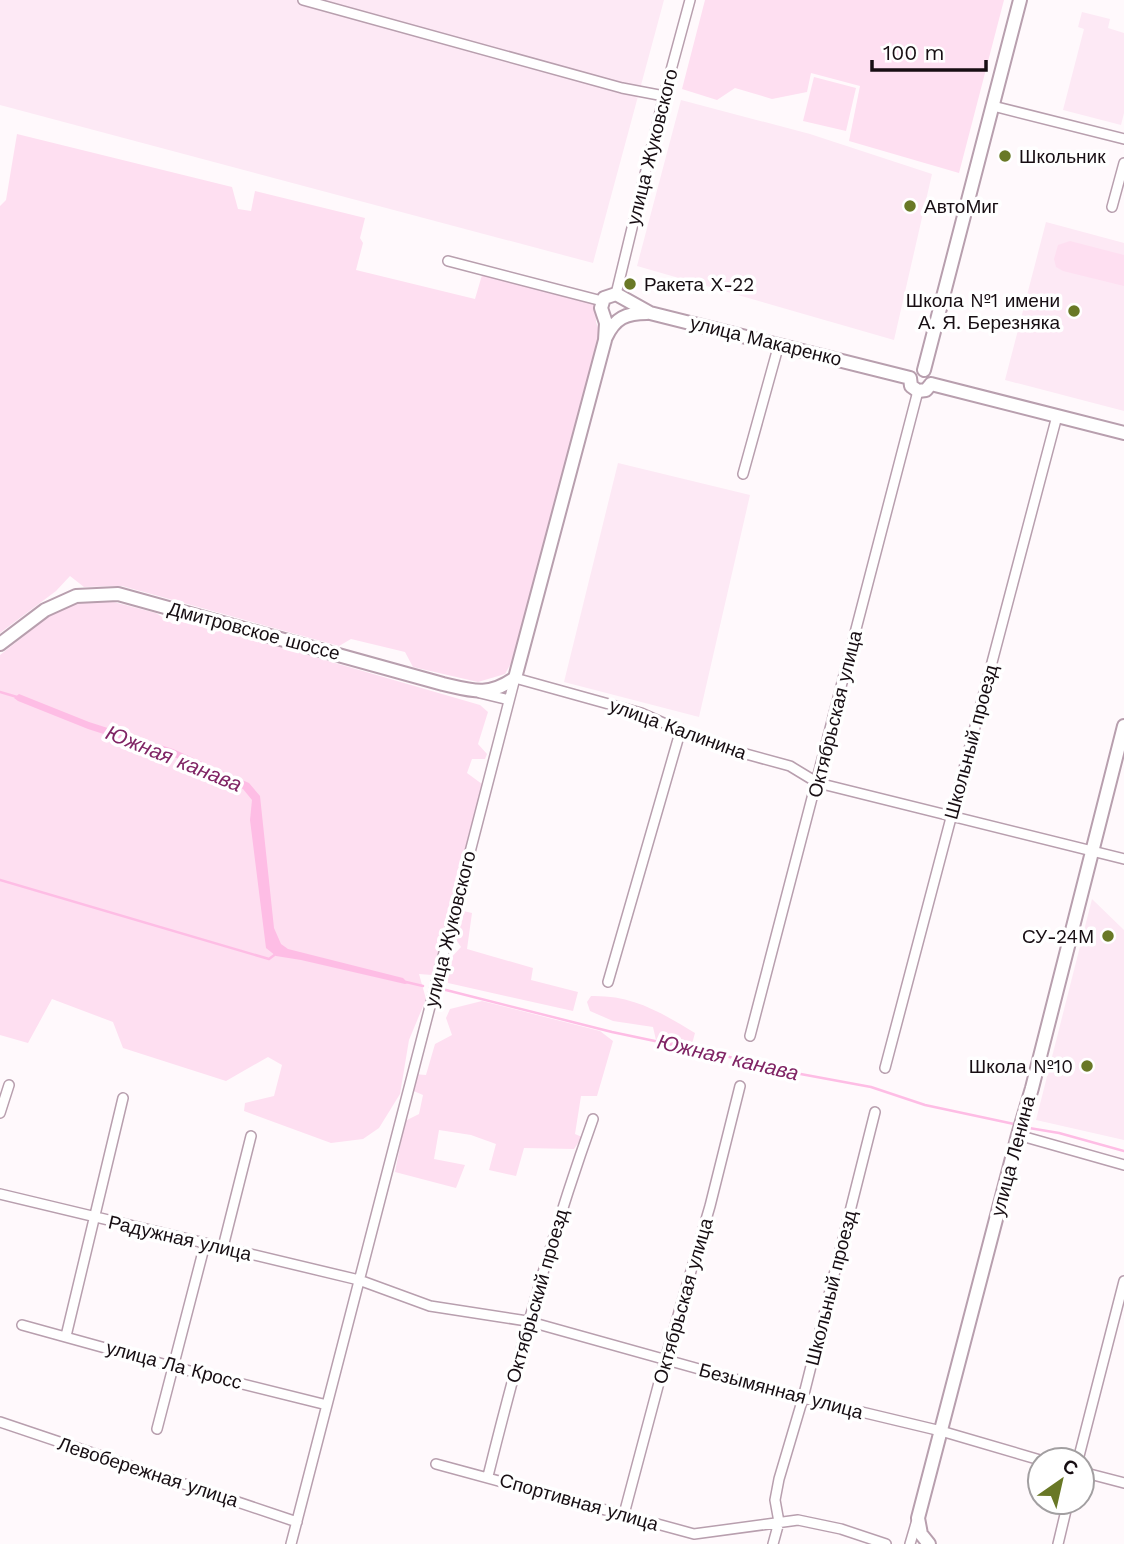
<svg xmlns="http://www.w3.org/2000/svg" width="1124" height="1544" viewBox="0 0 1124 1544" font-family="'Work Sans',sans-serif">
<rect width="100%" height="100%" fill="#fff9fc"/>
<path fill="#fde9f5" d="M0 0H664L593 263 0 105Z
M1082 12 1110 19 1108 28 1124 33V113L1121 125 1063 110 1084 29 1078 27Z
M681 100 810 134 932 174 894 340 637 266Z
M1046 222 1124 243V411L1005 380Z
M618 463 750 495 699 717 564 682Z
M1092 899 1124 930V1140L1036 1120Z"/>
<path fill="#fedff1" d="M705 0H1004L959 173 849 141 860 86 811 73 807 92 772 99 735 88 717 100 682 89Z
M814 77 856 88 846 131 803 121Z
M17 134 232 187 238 209 251 211 255 191 365 218 360 238 363 243 356 270 475 299 482 275 596 302V322L601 336 514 658 505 674 478 682 413 667 405 652 351 639 339 646 122 586 84 587 70 576 56 591 0 633V206L6 200Z
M1070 241 1124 255V286L1063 271 1056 267 1054 259 1058 245Z
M110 601 156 613 173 624 187 620 480 705 488 712 478 744 487 754 485 759H472L467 773 482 784 432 975 419 974 426 999 409 1040 400 1094 379 1128 363 1139 331 1143 244 1111 245 1103 274 1096 282 1065 268 1057 226 1081 123 1048 113 1022 52 999 28 1043 0 1035V655L49 616 80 602Z
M459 910 472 913 467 949 533 968 531 980 578 992 573 1011 448 983V961L461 947 455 938Z
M591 996C633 995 660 1012 695 1033L689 1055 658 1049 653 1027 613 1021 590 1011 587 1002Z
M482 1001 600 1031 613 1041 597 1096H581L575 1134 582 1137 574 1149 524 1148 516 1176 489 1170 496 1144 471 1135 439 1130 434 1159 465 1165 456 1188 395 1172 405 1121 419 1114 423 1095 409 1089 414 1074 426 1075 435 1044 452 1035 446 1018 450 1009Z"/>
<path fill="#febde5" d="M19 694 89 722 173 749 249 783 260 796 274 928 281 944 288 949 403 978 408 983 405 984 301 960 276 956 266 948 250 820 252 800 243 789 172 756 88 729 18 701 14 698Z"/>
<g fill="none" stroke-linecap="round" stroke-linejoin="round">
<path stroke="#febde5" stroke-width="2.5" d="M0 692 17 697
M0 880 269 959 277 953
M406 982 423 986
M442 989 612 1032 726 1056 768 1068 871 1087 925 1105 1014 1124
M1029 1128 1059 1133 1124 1151"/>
<g stroke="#b89fae" stroke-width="12">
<path id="street" d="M303 0 622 88 664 96
M993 106 1124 139
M1112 207 1124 163
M448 261 602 301
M616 294 664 96 690 0
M743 474 779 344
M480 693 509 700
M608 982 681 729
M750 1036 918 391
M885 1068 1057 416
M0 1113 9 1085
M1018 1135 1124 1165
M0 1194 359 1280 430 1306 527 1321 803 1398 941 1431 1040 1460
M223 1247 251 1136
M22 1325 174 1367 327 1405
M66 1336 123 1098
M0 1422 297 1522
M157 1429 205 1244
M1078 1460 1124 1281
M436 1464 694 1534 798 1520 841 1529 886 1544
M1082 1472 1124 1483
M488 1476C518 1355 551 1236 593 1119
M624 1514 665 1360 710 1206 740 1086
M291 1544 515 678 641 713 713 745 790 766 818 783 1124 859
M773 1544 779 1522 775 1500 779 1479 803 1398 875 1112
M910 1544 917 1520
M1058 1544 1068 1502"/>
</g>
<g stroke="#b89fae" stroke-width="16">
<path id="secondary" d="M606 337C615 318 626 313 647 313
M924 370 1020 0
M910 378 911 386 918 391 926 390 931 384
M931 384 1124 433
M0 644 45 610 76 596 118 594 443 684C473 691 488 697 515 678L605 340 606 323 601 308 604 298 616 294 650 313 910 378
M929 1544 921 1534 918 1518 1018 1135 1032 1088 1124 726"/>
</g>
<use href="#street" stroke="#fff" stroke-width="9"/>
<use href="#secondary" stroke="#fff" stroke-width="12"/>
</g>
<g fill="#697826" stroke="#fff" stroke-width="2.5">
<circle cx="1005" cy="156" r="7"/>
<circle cx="910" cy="206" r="7"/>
<circle cx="630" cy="284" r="7"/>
<circle cx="1074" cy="311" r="7"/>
<circle cx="1108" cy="936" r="7"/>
<circle cx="1087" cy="1066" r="7"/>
</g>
<g text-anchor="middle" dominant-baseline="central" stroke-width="7" stroke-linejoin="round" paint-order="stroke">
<g font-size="19" fill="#170e13" stroke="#fff">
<text transform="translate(652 147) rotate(-76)">улица Жуковского</text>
<text transform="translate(766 341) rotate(14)">улица Макаренко</text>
<text transform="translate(254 631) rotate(15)">Дмитровское шоссе</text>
<text transform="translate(835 714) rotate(-76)">Октябрьская улица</text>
<text transform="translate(678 729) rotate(20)">улица Калинина</text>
<text transform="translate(971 742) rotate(-75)">Школьный проезд</text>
<text transform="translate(450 929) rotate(-76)">улица Жуковского</text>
<text transform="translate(1013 1156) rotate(-75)">улица Ленина</text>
<text transform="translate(180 1238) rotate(13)">Радужная улица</text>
<text transform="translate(831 1288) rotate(-76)">Школьный проезд</text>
<text transform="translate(537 1296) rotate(-74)">Октябрьский проезд</text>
<text transform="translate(683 1301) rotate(-74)">Октябрьская улица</text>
<text transform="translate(174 1365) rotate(15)">улица Ла Кросс</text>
<text transform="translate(781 1391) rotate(15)">Безымянная улица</text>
<text transform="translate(148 1472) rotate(18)">Левобережная улица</text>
<text transform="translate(579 1502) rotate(16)">Спортивная улица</text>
</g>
<g font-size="19" fill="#170e13" stroke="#fff" text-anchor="start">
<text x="1019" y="156">Школьник</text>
<text x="924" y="206">АвтоМиг</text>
<text x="644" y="284">Ракета Х-22</text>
<text x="1060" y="300" text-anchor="end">Школа №1 имени<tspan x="1060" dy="22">А. Я. Березняка</tspan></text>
<text x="1094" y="936" text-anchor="end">СУ-24М</text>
<text x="1073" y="1066" text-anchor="end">Школа №10</text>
</g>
<g font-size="21" font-style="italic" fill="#802565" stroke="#fff">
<text transform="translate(174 758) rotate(22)">Южная канава</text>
<text transform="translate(728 1057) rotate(13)">Южная канава</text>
</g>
</g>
<g transform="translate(1061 1481) rotate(34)"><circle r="33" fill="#ffffff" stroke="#a29fa1" stroke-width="2"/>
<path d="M0-5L12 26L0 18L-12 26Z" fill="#697826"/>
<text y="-10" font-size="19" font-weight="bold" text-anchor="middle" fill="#170e13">С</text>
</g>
<path d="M872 60v10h114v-10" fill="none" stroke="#170e13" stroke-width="3.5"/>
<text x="883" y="60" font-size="21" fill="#170e13" stroke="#ffffff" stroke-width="5" paint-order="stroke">100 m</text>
</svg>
